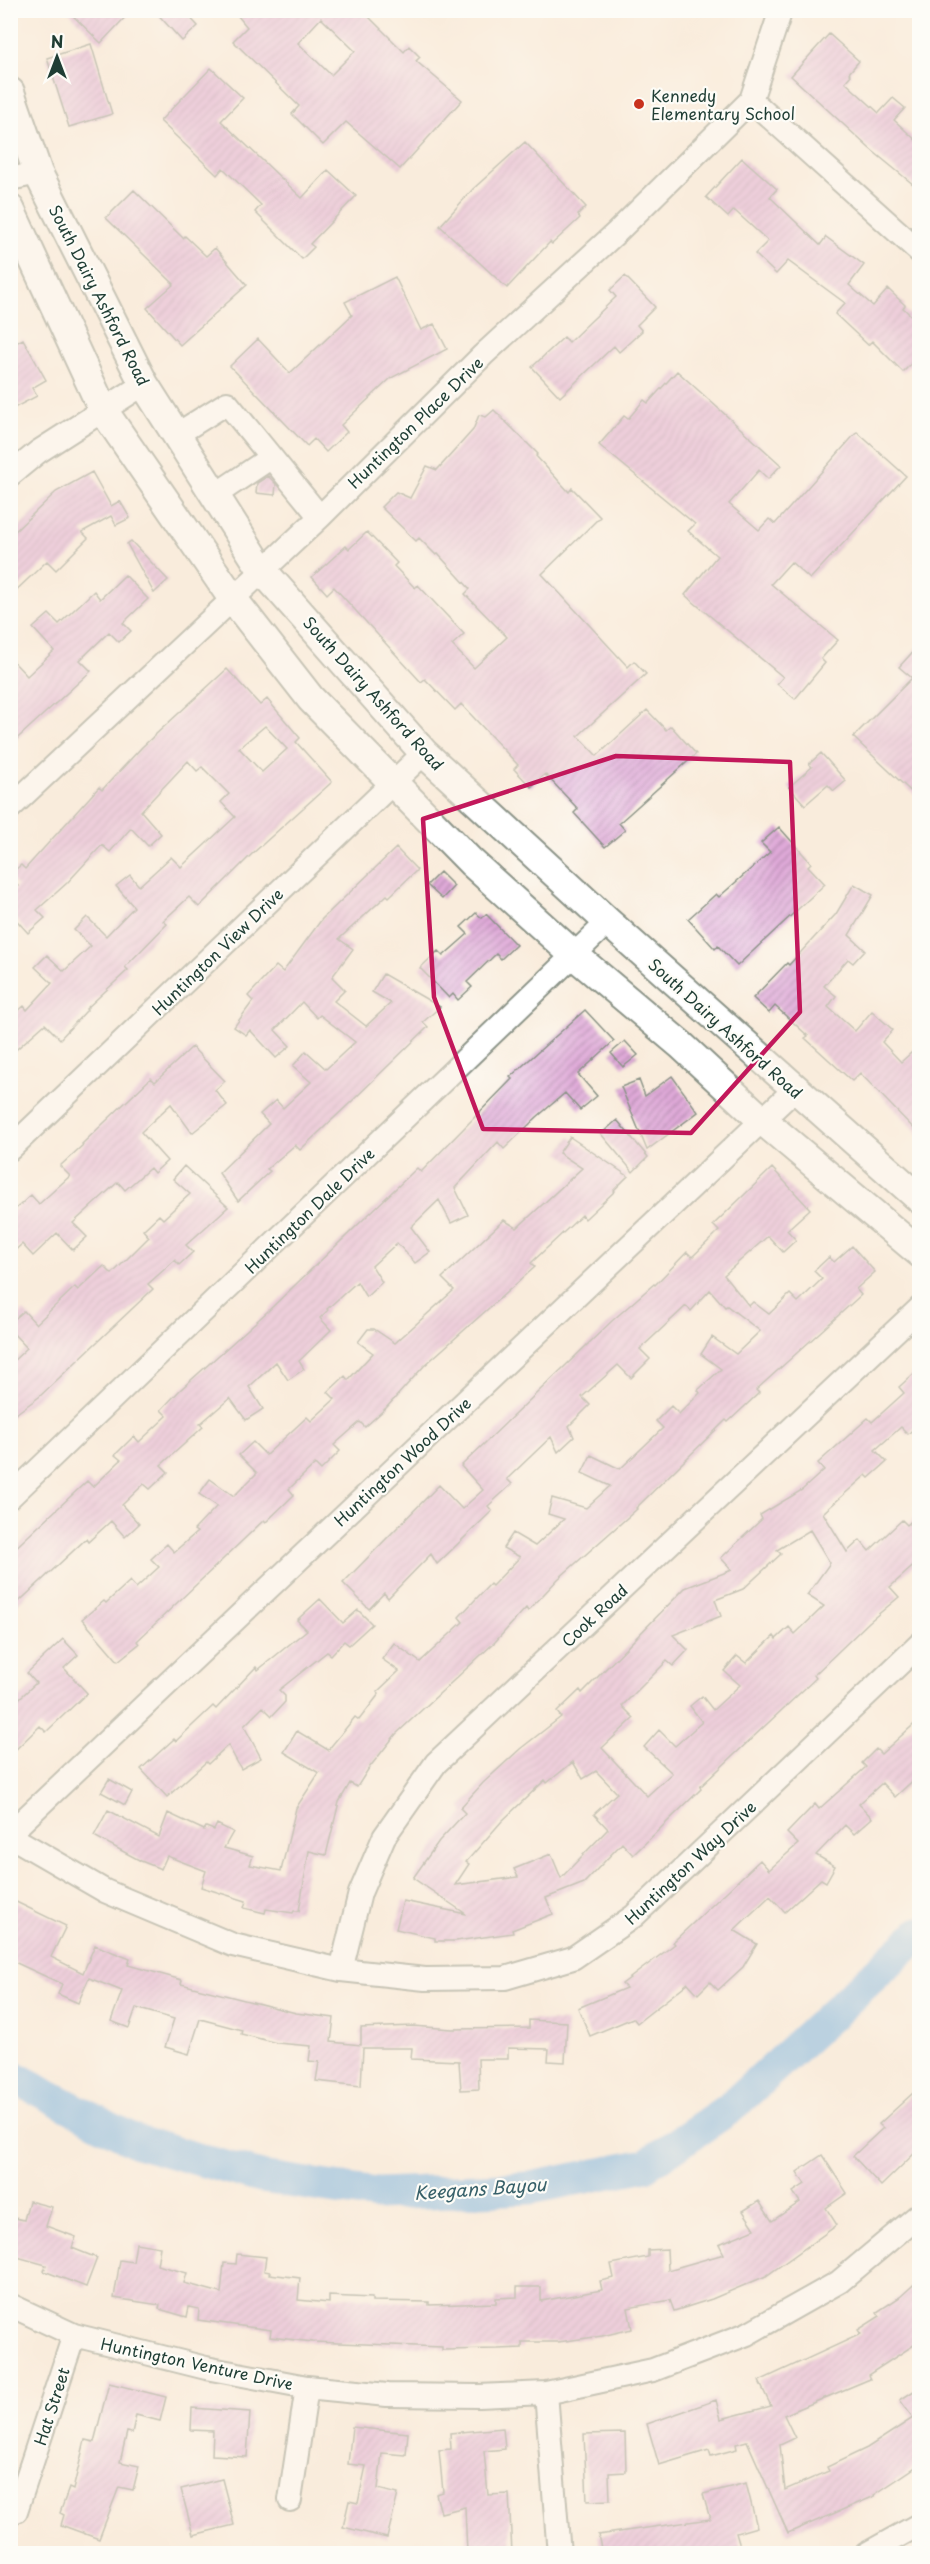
<svg xmlns="http://www.w3.org/2000/svg" width="930" height="2564" viewBox="0 0 930 2564" font-family="'Playpen Sans',sans-serif">
<defs>
<pattern id="building-hatch" width="6" height="6" patternUnits="userSpaceOnUse" patternTransform="scale(1.5)"><rect width="6" height="6" fill="#dfa9d8"/><path d="M-1 1l2-2M0 6l6-6M5 7l2-2" fill="none" stroke="#b48bb0"/></pattern>
</defs>
<rect width="100%" height="100%" fill="#fdfcf7"/>
<filter id="ink" filterUnits="userSpaceOnUse"><feTurbulence type="fractalNoise" baseFrequency=".0167" numOctaves="2"/><feDisplacementMap in="SourceGraphic" scale="12" xChannelSelector="R" yChannelSelector="G"/><feConvolveMatrix kernelMatrix="1 2 1 2 8 2 1 2 1" color-interpolation-filters="sRGB"/></filter>
<filter id="wash" filterUnits="userSpaceOnUse"><feTurbulence type="fractalNoise" baseFrequency=".008" numOctaves="4" result="noise"/><feDisplacementMap in="SourceGraphic" scale="24" xChannelSelector="R" yChannelSelector="G"/><feGaussianBlur stdDeviation="1.35" result="paint"/><feColorMatrix in="noise" values="0 0 0 0 0 0 0 0 0 0 0 0 0 0 0 0 0 1.4 0 .05"/><feComposite in="paint" operator="in"/></filter>
<g filter="url(#wash)">
<rect width="100%" height="100%" fill="#f9ecdc"/>
<g fill="none" stroke-linecap="round" stroke-linejoin="round">
<path stroke="#70b0e4" stroke-width="33" d="M10 2075 137 2142 261 2177 377 2194 530 2188 646 2165 730 2108 920 1933"/>
</g>
<g id="blocks">
<path fill="url(#building-hatch)" fill-rule="evenodd" d="M67 10H132L101 43Z
M154 10H183L198 26 182 41Z
M233 10H362L404 52 409 46 420 57 416 61 462 100 400 169 346 122 323 145 292 114 299 106 233 41 247 27ZM321 18 355 51 331 75 298 43Z
M829 34 859 61 849 73 851 75 845 82 879 113 893 98 905 108 894 120 920 144V190L869 148 791 76Z
M91 44 112 114 69 127 47 58Z
M211 68 243 98 221 121 302 198 328 170 356 196 310 244 314 247 302 259 255 212 261 205 223 168 217 175 160 121Z
M525 142 586 207 578 215 580 218 552 244 550 242 507 288 440 226 473 189Z
M742 158 777 189 770 197 820 245 826 237 864 265 849 285 873 306 888 289 905 305 903 308 920 324V372L911 364 903 372 872 341 868 345 835 314 845 303 788 261 776 274 755 254 768 241 734 210 728 217 706 197Z
M134 190 183 238 185 236 206 256 215 248 247 285 180 345 147 308 174 284 106 218Z
M625 276 655 307 637 325 642 331 619 352 614 346 560 397 532 367 564 337 569 342 616 297 610 290Z
M395 277 421 330 434 324 447 349 391 378 341 425 347 432 326 452 314 439 307 446 230 366 258 339 290 373 352 315 345 302Z
M23 339 46 380 32 388 37 396 10 410V346Z
M677 371 781 465 768 479 759 470 729 504 759 530 769 519 775 524 857 432 906 476 810 579 791 562 771 584 838 640 821 659 825 663 795 699 777 684 783 677 685 595 717 556 688 531 695 524 599 445 624 416 628 419 644 400 648 403Z
M494 410 538 454 536 456 569 492 572 488 600 517 542 574 628 667 634 661 646 674 578 736 597 756 647 710 666 730 671 726 696 754 619 823 625 830 605 847 574 813 578 809 545 774 531 787 514 769 518 765 461 704 455 710 425 679 421 682 334 587 327 594 312 577 346 546 349 549 367 532 397 563 394 566 415 588 418 585 464 634 452 645 474 668 507 637 465 594 470 589 438 554 436 555 419 538 416 541 381 507 396 492 410 498 427 466 437 470 473 430 479 415 486 417Z
M92 472 111 506 120 501 130 518 116 525 111 516 82 532 88 538 56 570 47 561 10 596V536L56 492Z
M268 476 276 484 275 495 256 493 257 483Z
M131 541 168 580 154 593 127 544Z
M125 575 148 599 123 623 131 631 119 642 109 632 80 660 91 671 10 745V658L27 676 54 651 33 628 49 614 59 624 94 591 100 599Z
M920 644V800L853 737 912 678 899 667Z
M227 669 260 705 267 699 300 738 296 742 332 782 252 854 199 907 189 897 163 921 167 924 125 967 128 970 86 1009 87 1010 60 1039 45 1024 10 1055V1018L24 1006 27 1010 52 983 35 967 47 955 64 971 91 946 74 930 87 917 106 936 134 907 116 886 130 875 139 886 171 857 181 867 235 817 221 802 229 794 202 767 197 771 188 761 141 811 161 834 148 846 131 828 110 852 102 845 67 883 37 910 45 918 28 933 10 913V893L18 886 10 879V874L21 865 25 869 99 787 102 790 142 747ZM265 726 287 749 262 772 239 748Z
M821 753 846 781 834 791 828 785 805 805 789 787 812 767 809 764Z
M779 827 811 863 808 866 825 884 737 966 718 946 715 949 688 919 716 894 719 897 770 852 761 843Z
M396 848 417 870 389 897 387 895 339 939 353 949 332 977 345 990 334 1001 366 1026 391 1003 372 992 383 974 440 1007 423 1022 428 1027 350 1103 300 1150 295 1145 267 1169 270 1171 238 1201 219 1173 269 1124 260 1114 276 1100 283 1108 311 1082 293 1066 306 1051 326 1069 355 1042 320 1015 317 1018 302 1002 275 1030 290 1046 276 1058 250 1030 246 1035 234 1027 253 1001 248 996 276 966 283 972 322 919Z
M440 872 454 886 442 899 427 885Z
M854 884 873 895 849 935 865 950 853 963 848 959 824 986 836 996 828 1007 855 1031 872 1011 893 1030 882 1042 901 1062 920 1045V1135L860 1073 852 1081 805 1038 808 1036 775 1006 769 1013 753 998 787 963 789 965 836 914Z
M476 913 482 918 486 914 516 945 501 959 496 954 467 982 472 987 458 1000 453 994 449 998 420 968 438 951 443 956 468 934 461 927Z
M585 1010 614 1041 578 1074 597 1096 580 1110 565 1093 537 1117 504 1149 498 1142 455 1188 468 1215 451 1223 439 1200 411 1227 430 1252 415 1263 397 1243 372 1266 382 1282 366 1297 357 1282 327 1309 328 1310 320 1318 331 1330 299 1361 304 1369 288 1380 276 1362 249 1387 263 1409 246 1420 230 1398 200 1424 203 1427 161 1465 168 1472 150 1489 144 1484 122 1505 139 1524 125 1537 111 1521 88 1542 86 1539 10 1610V1553L87 1481 93 1487 121 1460 115 1455 134 1436 139 1442 167 1416 161 1410 180 1390 267 1312 417 1168 421 1172 512 1079 510 1077Z
M625 1041 638 1055 623 1067 611 1053Z
M192 1047 225 1081 215 1090 227 1105 192 1133 171 1104 141 1132 167 1161 154 1173 150 1168 125 1190 118 1182 73 1223 87 1237 73 1250 57 1233 33 1256 22 1244 10 1255V1214L31 1195 39 1204 70 1176 60 1166 83 1145 82 1144 151 1078 155 1082Z
M672 1076 698 1112 647 1150 621 1087 639 1080 645 1096Z
M617 1120 648 1157 633 1172 601 1134Z
M570 1137 628 1176 614 1190 615 1191 585 1219 582 1215 531 1263 535 1267 424 1366 386 1408 365 1427 360 1422 334 1445 340 1451 321 1470 315 1464 289 1489 294 1495 266 1522 264 1520 137 1641 139 1644 118 1661 82 1619 104 1601 106 1603 130 1581 136 1588 159 1567 151 1559 167 1544 174 1552 197 1532 194 1530 217 1506 199 1494 210 1479 234 1496 257 1473 239 1455 253 1442 266 1455 307 1417 311 1421 335 1399 328 1392 345 1376 348 1380 373 1353 358 1342 368 1329H374L395 1343 454 1290 442 1278 504 1220 517 1228 582 1168 559 1153Z
M184 1166 228 1207 186 1245 193 1252 179 1265 175 1260 148 1284 153 1289 39 1397 10 1418V1364L27 1348 10 1330V1323L24 1311 36 1324 75 1287 78 1290 104 1266 112 1274 149 1237 143 1230 159 1215 163 1219 190 1194 173 1179Z
M772 1168 810 1209 787 1230 796 1240 783 1252 768 1236 724 1275 749 1306 753 1302 769 1314 790 1294 798 1302 822 1279 814 1271 829 1257 834 1262 852 1246 875 1272 856 1289 861 1295 756 1390 759 1393 728 1422 726 1420 636 1508 637 1509 558 1579 528 1611 526 1608 495 1642 396 1734 369 1768 357 1787 350 1783 339 1802 326 1855 309 1851 299 1911H294L293 1913 266 1909 265 1913 244 1908 246 1901 201 1887 206 1871 167 1856 161 1869 141 1861 94 1836 108 1810 159 1837 168 1813 204 1830 206 1827 214 1830 217 1824 233 1832 224 1848 253 1856 250 1865 281 1871 296 1808 319 1773 284 1752 297 1731 328 1750 355 1717 359 1720 379 1694 377 1692 399 1671 382 1659 394 1643 420 1662 463 1622 459 1617 490 1584 492 1586 520 1557 503 1548 513 1533 535 1546 564 1519 548 1514 552 1498 586 1508 610 1486 582 1473 591 1455 620 1469 663 1428 656 1421 671 1406 679 1414 700 1393 698 1390 721 1369 701 1354 712 1337 736 1354 760 1331 727 1306 725 1307 710 1290 691 1311 686 1306 640 1349 650 1359 631 1378 618 1365 582 1397 590 1405 569 1426 574 1437 558 1452 551 1437 507 1479 512 1484 488 1506 492 1511 437 1564 431 1554 388 1598 384 1593 369 1609 343 1583 439 1485 462 1509 483 1490 461 1466 613 1320 654 1284 655 1285 687 1252 692 1257 719 1231 713 1225Z
M920 1368V1423L908 1434 901 1427 875 1450 887 1462 869 1478 866 1475 823 1513 847 1552 860 1540 869 1551 902 1520 907 1525 920 1513V1560L890 1587 899 1597 869 1622 814 1675 816 1678 700 1787 701 1789 633 1855 622 1843 584 1883 546 1898 553 1914 512 1930 513 1933 456 1941H435V1938L396 1929 403 1901 466 1914 413 1878 439 1841 465 1813 460 1808 483 1783 520 1749 561 1717 557 1712 580 1690 582 1693 685 1588 732 1570 721 1558 762 1519 760 1515 802 1490 824 1470 818 1463 868 1418 872 1422 904 1393 899 1387ZM810 1530 830 1563 807 1595 824 1606 795 1634 789 1627 776 1639 774 1636 746 1663 737 1656 724 1671 740 1685 713 1710 702 1696 690 1706 702 1722 675 1746 659 1730 644 1747 672 1773 647 1796 602 1748 634 1718 622 1706 667 1661 673 1666 688 1650 673 1635 721 1616 715 1600 743 1589 781 1554 777 1550ZM573 1762 583 1779 596 1771 617 1793 594 1814 608 1829 561 1878 551 1854 514 1869 518 1877 455 1885 469 1864 466 1862 502 1821 545 1780 547 1783Z
M320 1599 343 1623 358 1610 372 1624 349 1645 344 1641 331 1655 327 1652 279 1690 285 1696V1702L272 1716 263 1707 244 1726 261 1758 241 1769 228 1745 208 1764 206 1762 167 1797 141 1769 174 1739 176 1741 213 1706 216 1709 256 1667 258 1670 307 1630 297 1620Z
M63 1639 78 1655 64 1668 87 1693 46 1732 40 1726 10 1755V1707L36 1683 27 1673Z
M920 1719V1774L895 1797 882 1783 859 1804 872 1818 854 1834 845 1825 816 1855 835 1866 826 1882 821 1879 785 1912 770 1896 734 1930 757 1944 743 1967 718 1990 710 1982 698 1994 688 1983 637 2023 633 2018 590 2036 578 2008 626 1988 622 1984 675 1944 673 1942 760 1860 769 1870 798 1844 787 1833 815 1804 819 1809 866 1767 862 1763 876 1749 881 1754Z
M109 1779 132 1792 125 1805 101 1792Z
M10 1899 66 1926 51 1957 83 1973 95 1945 130 1959 128 1965 182 1980 181 1984 296 2013 334 2018 331 2042 361 2045V2028L413 2026 452 2029 529 2028V2020L567 2022 565 2062 548 2061 549 2049 508 2048V2059H478L479 2089 461 2090 459 2061 411 2059 412 2048H363L361 2086 316 2081 319 2062 309 2061 311 2046 277 2043 241 2034 242 2030 200 2019 189 2054 165 2047 174 2019 136 2008 129 2028 111 2021 122 1991 89 1978 78 2003 58 1994 62 1984 10 1960Z
M913 2093 920 2100V2148L881 2186 853 2156 883 2128 879 2124Z
M822 2155 847 2193 826 2208 837 2225 766 2276 712 2299 674 2311 670 2300 628 2308 632 2329 602 2336 558 2342H522V2348L498 2349 442 2350V2347L313 2342 270 2337 271 2330 198 2320 199 2309 189 2307 187 2317 159 2309 160 2305 114 2298 120 2260 133 2262 136 2243 160 2247 157 2265 187 2273 184 2283 221 2293 224 2263 236 2264 237 2254 266 2257 264 2271 270 2272 269 2274 300 2278 298 2300 329 2303V2296L372 2298V2301L429 2302V2305L496 2303V2298L517 2297V2287H541V2301L602 2290 600 2281 614 2278 611 2264 648 2257V2250L667 2249 668 2270 724 2254 719 2244 755 2229 743 2211 759 2201 772 2221 800 2202 793 2192 805 2184 797 2172Z
M29 2201 52 2207 46 2226 76 2237 72 2248 97 2258 86 2287 44 2271 46 2265 10 2255V2217L24 2220Z
M920 2279V2341L868 2375 870 2379 784 2415 795 2438 780 2445 785 2490 829 2471 827 2467 867 2448 913 2418 900 2400 920 2387V2464L874 2495 875 2496 788 2533 747 2441 736 2444 737 2449 711 2456 709 2450 659 2465 647 2424 716 2400 721 2419 771 2406 759 2381 861 2334 858 2330 880 2316 877 2312 900 2297Z
M109 2383 166 2397 160 2421 136 2415 132 2433 127 2432 120 2462 139 2466 133 2490 119 2487 99 2539 61 2525 64 2515 60 2513 69 2488 73 2490 85 2440 94 2442Z
M192 2408 250 2412 247 2457 212 2455 213 2431 191 2430Z
M352 2427 408 2433 406 2455 382 2453 378 2489 398 2494 387 2538 343 2527 349 2501 358 2503 366 2466 348 2464Z
M503 2428 505 2449 484 2451 488 2495 509 2494 512 2553H467L465 2507 441 2513 436 2494 443 2492 439 2450 451 2449 450 2433Z
M625 2433 626 2472 609 2473 610 2500 587 2501 584 2434Z
M222 2479 234 2525 193 2535 181 2489Z
M746 2483 757 2527 736 2533 742 2553H602L598 2535 710 2519 703 2494Z"/>
</g>
</g>
<g filter="url(#ink)">
<use href="#blocks" fill-opacity="0" stroke="#8c9488" stroke-width="1.5"/>
<g fill="none" stroke-linecap="round" stroke-linejoin="round">
<g stroke="#8c9488" stroke-width="26">
<path id="minor" d="M751 100 920 252
M10 179 38 173
M176 435 227 403 320 517
M10 475 38 452 144 384
M215 495 270 458
M10 808 320 517 483 355 617 232 751 100 781 10
M10 1149 424 753
M10 1497 608 922
M10 1833 794 1090
M10 1836 105 1891 233 1945 341 1970 425 1979 505 1978 573 1958 634 1916 920 1644
M341 1970 360 1893 384 1837 436 1763 920 1308
M10 2305 74 2335 206 2368 307 2387 387 2395 479 2396 546 2393 653 2370 747 2334 839 2282 920 2214
M546 2393 559 2554
M290 2500 307 2387
M16 2511 74 2335
M866 2554 920 2524"/>
</g>
<g stroke="#8c9488" stroke-width="32">
<path id="major" d="M10 92 38 173 144 384 263 571 424 753 608 922 920 1199
M10 209 103 410 233 599 311 699 471 862 574 955 681 1045 762 1120 920 1253"/>
</g>
<use href="#minor" stroke="#fff" stroke-width="22"/>
<use href="#major" stroke="#fff" stroke-width="28"/>
</g>
</g>
<path d="M0 0H930V2564H0ZM616 756 790 762 800 1012 691 1133 483 1129 434 997 423 819Z" fill="#f9ecdc" fill-opacity=".55" fill-rule="evenodd"/>
<path fill="none" stroke="#c2185b" stroke-width="4.5" stroke-linejoin="round" d="M616 756 790 762 800 1012 691 1133 483 1129 434 997 423 819Z"/>
<circle fill="#c8321e" stroke="#fdfcf7" stroke-width="2" cx="639" cy="104" r="6"/>
<g text-anchor="middle" dominant-baseline="central" stroke-width="4.5" stroke-linejoin="round" paint-order="stroke">
<g font-size="16" fill="#1f3d34" stroke="#fdfcf7" text-anchor="start">
<text x="651" y="95">Kennedy<tspan x="651" dy="18">Elementary School</tspan></text>
</g>
<g font-size="16" fill="#1f3d34" stroke="#fdfcf7">
<text transform="translate(100 295) rotate(63)">South Dairy Ashford Road</text>
<text transform="translate(415 422) rotate(-44)">Huntington Place Drive</text>
<text transform="translate(374 693) rotate(48)">South Dairy Ashford Road</text>
<text transform="translate(217 951) rotate(-44)">Huntington View Drive</text>
<text transform="translate(726 1028) rotate(42)">South Dairy Ashford Road</text>
<text transform="translate(309 1210) rotate(-44)">Huntington Dale Drive</text>
<text transform="translate(402 1461) rotate(-43)">Huntington Wood Drive</text>
<text transform="translate(594 1615) rotate(-43)">Cook Road</text>
<text transform="translate(690 1862) rotate(-43)">Huntington Way Drive</text>
<text transform="translate(197 2363) rotate(12)">Huntington Venture Drive</text>
<text transform="translate(51 2406) rotate(-72)">Hat Street</text>
</g>
<g font-size="18" font-style="italic" fill="#376069" stroke="#fdfcf7">
<text transform="translate(480 2188) rotate(-4)">Keegans Bayou</text>
</g>
</g>
<rect width="930" height="2564" fill="none" stroke="#fdfcf7" stroke-width="36"/>
<g transform="translate(57 57)" stroke="#fdfcf7" stroke-width="4.5" paint-order="stroke">
<path d="M0-4.5L10 22L0 15L-10 22Z" fill="#1f3d34"/>
<text y="-9" font-size="16" font-weight="bold" text-anchor="middle" fill="#1f3d34">N</text>
</g>
</svg>
